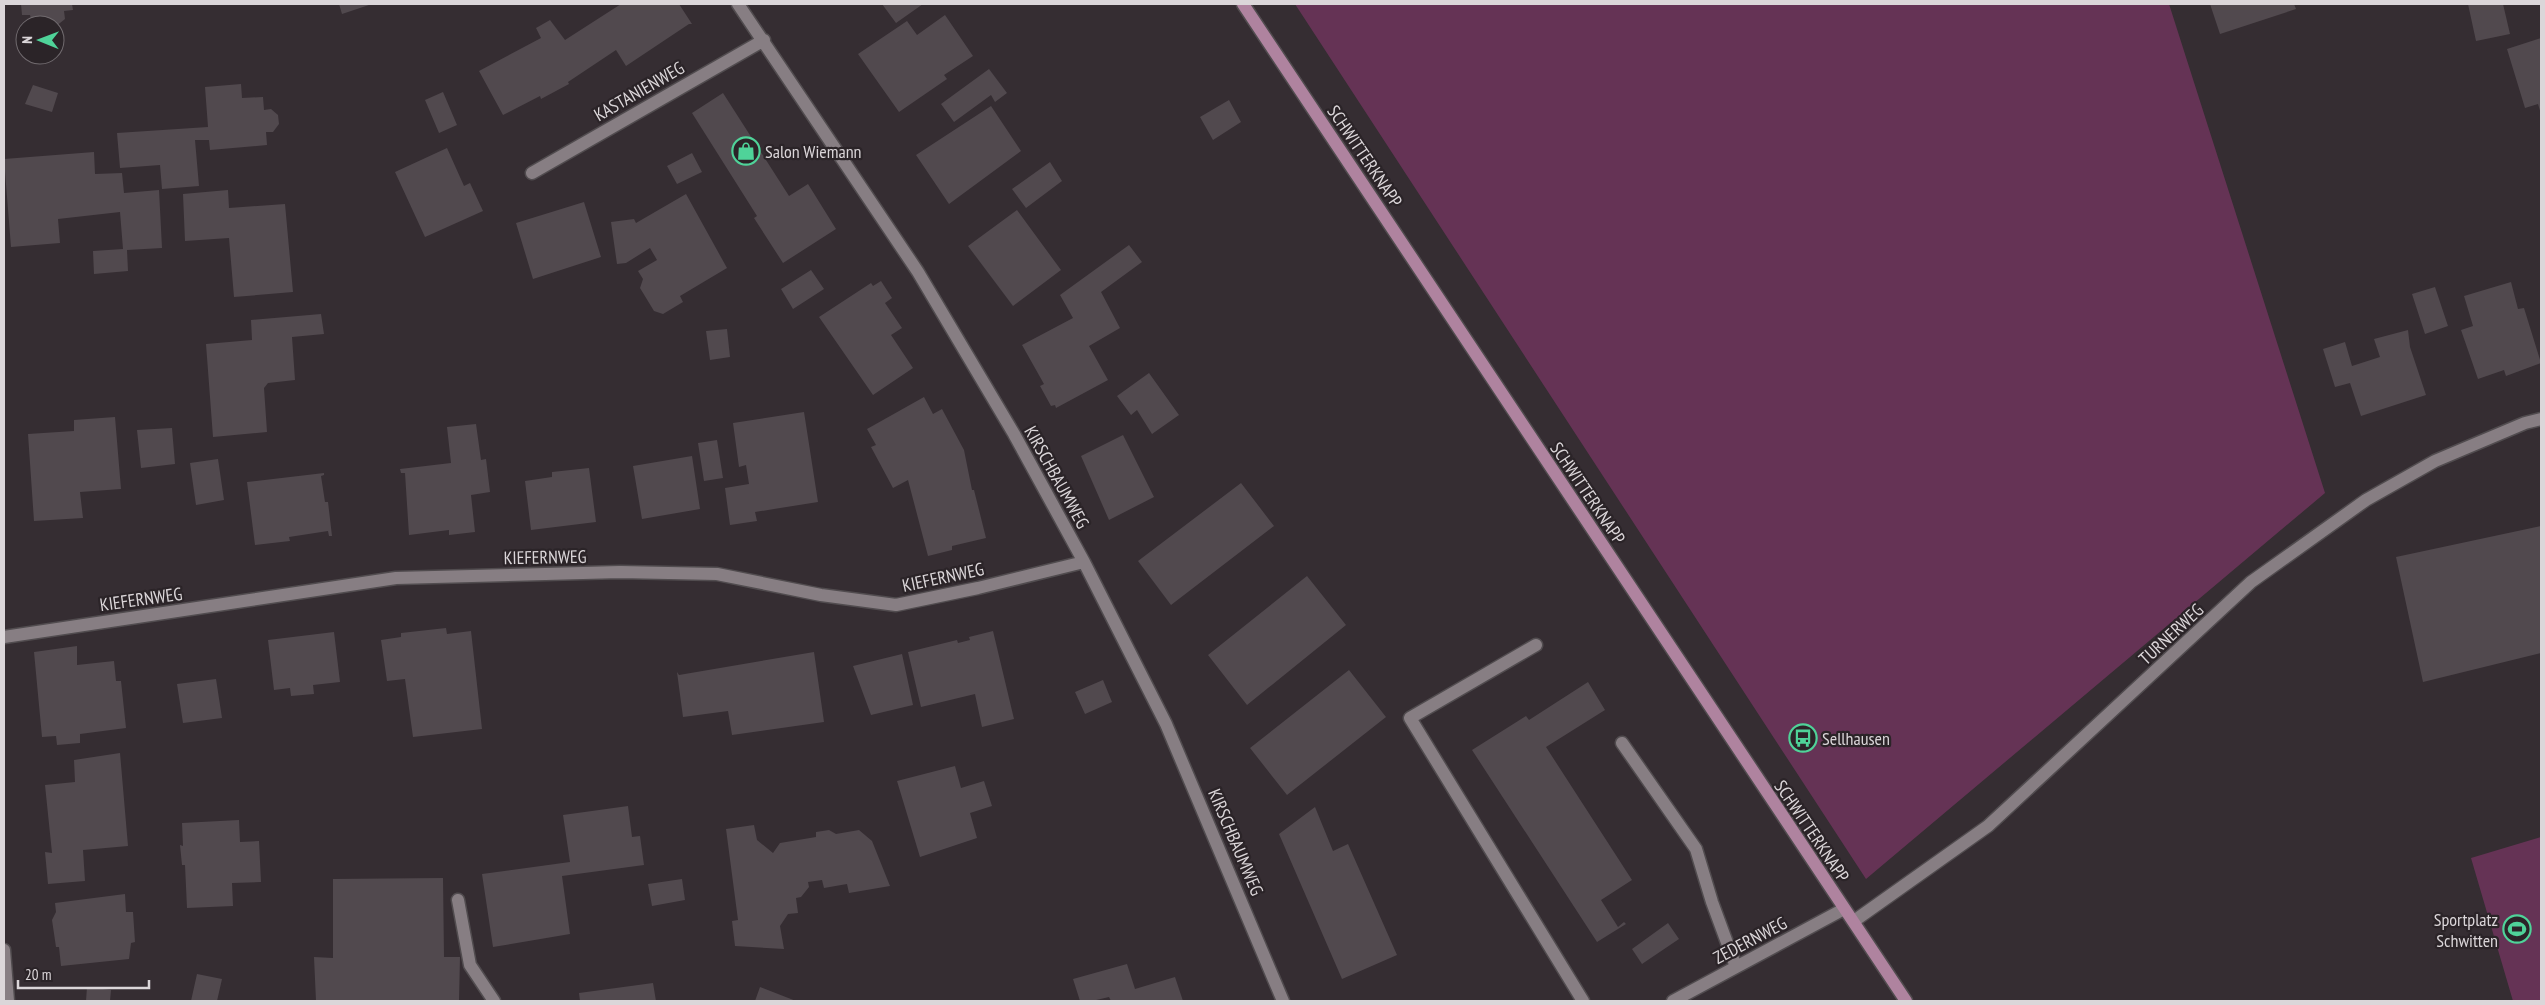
<svg xmlns="http://www.w3.org/2000/svg" width="2545" height="1005" viewBox="0 0 2545 1005" font-family="'PT Sans Narrow',sans-serif">
<rect width="100%" height="100%" fill="#352d32"/>
<path fill="#653355" d="M1295 4H2169L2325 493 1866 879Z
M2541 837V1001H2513L2471 858Z"/>
<path fill="#51494e" d="M21 4H72L73 10 64 11 65 19 55 27 35 25 32 22 30 15H22Z
M339 4H368L369 5 342 14Z
M621 4H679L692 24H689L626 66 616 50 568 82 569 84 541 99 540 96 503 115 479 71 541 38 536 28 550 20 565 40Z
M882 4H923L896 23Z
M2210 4H2294L2296 9 2220 34Z
M2468 4H2503L2510 34 2476 41Z
M945 15 973 56 944 75 947 79 899 112 858 54 907 21 917 35Z
M2541 38V114L2538 104 2525 108 2507 49Z
M989 69 1007 93 995 102 991 95 954 122 941 104Z
M241 84 242 98 263 97 264 110 271 109 278 115 279 124 273 132H266L267 145 210 150 209 140H195L199 186 162 189 160 165 120 168 117 133 208 127 205 87Z
M33 85 58 93 52 112 25 104Z
M443 92 457 125 439 133 425 100Z
M723 93 789 196 808 184 836 229 783 263 754 218 757 216 692 113Z
M1229 100 1241 122 1213 140 1200 117Z
M991 106 1021 151 949 204 916 155Z
M447 148 464 186 470 183 483 211 425 237 395 172Z
M94 152 95 174 122 173 124 193 159 190 162 248 127 250 128 271 94 274 93 251 123 249 120 212 58 219 60 243 11 247 4 159Z
M692 153 702 172 677 184 667 166Z
M1050 162 1062 181 1026 208 1012 189Z
M228 190 229 208 285 204 293 292 234 297 229 238 185 241 183 194Z
M686 194 727 268 680 296 683 302 663 314 654 311 640 288 643 279 638 271 657 260 650 248 626 263 617 264 611 222 634 219 636 223Z
M584 202 601 257 533 279 516 223Z
M1017 210 1061 270 1013 306 968 246Z
M1129 245 1142 262 1101 292 1120 328 1089 346 1108 380 1056 408 1055 405 1051 406 1040 386 1044 384 1022 345 1073 318 1060 295Z
M811 270 824 289 793 309 781 289Z
M881 281 892 298 885 303 902 328 891 335 913 368 873 395 819 317 871 283 873 286Z
M2511 282 2518 309 2524 308 2541 363 2506 376 2504 370 2478 379 2461 330 2473 326 2464 296Z
M2435 287 2448 326 2425 334 2412 294Z
M321 314 324 334 292 337 295 380 268 383 264 388 267 432 213 437 206 344 252 340 251 320Z
M727 329 730 357 710 360 706 331Z
M2408 330 2410 347 2426 395 2361 416 2350 383 2335 387 2323 349 2345 342 2352 366 2380 357 2374 339Z
M1149 373 1179 415 1152 434 1137 410 1131 415 1117 396Z
M924 397 933 414 942 409 964 450 972 490H974L986 538 952 546V550L928 556 908 480 893 488 871 447 876 445 867 429Z
M804 412 818 502 755 512 757 521 730 525 725 488 749 484 746 465 739 467 733 423Z
M115 417 121 489 80 492 83 518 34 521 28 434 74 431V420Z
M476 424 481 460 486 459 490 492 471 495 475 532 449 535V530L409 535 405 473H401L400 469 451 463 447 427Z
M172 428 175 464 141 468 137 430Z
M1123 435 1154 497 1109 520 1081 456Z
M717 440 723 478 704 481 698 443Z
M692 456 700 509 642 519 633 466Z
M218 459 224 500 196 505 190 463Z
M589 468 596 522 531 530 525 481 552 477V472Z
M324 473V475L321 476 325 502H328L332 536H329L328 531 289 537 290 541 255 545 247 482Z
M1241 483 1274 526 1171 605 1138 561Z
M2541 526V653L2423 682 2396 557Z
M1307 576 1346 625 1247 705 1208 655Z
M446 628 447 634 471 631 482 729 413 737 405 679 387 681 381 640 401 637V633Z
M993 631 1014 719 982 727 975 694 921 707 908 652 957 640 958 643 970 640 969 637Z
M334 632 340 682 313 685 314 694 291 696 290 688 274 690 268 640Z
M77 646V665L114 661 116 681H121L126 728 80 734V743L57 745 56 736 42 737 34 652Z
M814 652 824 722 732 735 728 711 683 717 677 672 679 675Z
M902 654 913 705 871 715 853 666Z
M1349 670 1386 717 1287 795 1250 748Z
M216 679 222 718 183 723 177 684Z
M1103 680 1112 702 1085 714 1075 692Z
M1588 682 1605 710 1546 747 1632 880 1601 900 1618 927 1624 922 1626 924 1597 942 1472 750 1526 716 1529 720Z
M120 753 128 846 83 850 85 881 48 884 45 852 52 853 45 785 75 782 74 760Z
M955 766 961 788 984 781 992 806 970 813 977 838 920 857 897 781Z
M628 806 632 837 640 836 644 865 562 876 570 934 493 947 482 874 570 862 563 815Z
M1315 807 1333 851 1348 844 1397 955 1342 979 1279 834Z
M239 820 240 842 259 841 261 882 232 883 233 906 187 908 185 865H182L180 845 183 846 182 823Z
M754 825 757 840 773 853 780 843 816 837V832L829 830 836 834 859 830 872 841 890 886 849 893 847 884 824 888 822 880 808 882 809 887 801 897 796 898 798 913 788 914 780 926 784 949 735 946 732 921 738 920 726 829Z
M443 878 444 957H460L459 1001H316L314 957 333 958V879Z
M682 879 685 900 652 906 648 884Z
M125 894 126 912H133L135 942 131 943 129 959 61 966 59 947H56L52 920 56 912 55 903Z
M1668 923 1679 939 1642 964 1632 949Z
M1127 964 1135 989 1175 977 1183 1001H1111L1109 997 1092 1001H1080L1073 979Z
M197 974 222 979 217 1001H191Z
M653 983 656 1001H580L579 993Z
M87 987 111 990 110 1001H86Z
M760 987 796 1001H755Z"/>
<g fill="none" stroke-linecap="round" stroke-linejoin="round">
<g stroke="#514c4f" stroke-width="15">
<path id="minor" d="M738 4 918 272 1014 434 1084 562 1166 724 1283 1001
M532 173 764 40
M4 637 396 578 620 572 717 574 821 595 896 605 978 588 1084 562
M1536 645 1410 718 1583 1001
M1622 743 1696 849 1712 902 1736 967
M458 900 470 965 494 1001
M1854 921 1988 826 2251 582 2366 500 2435 461 2525 423 2541 419
M4 950 8 1001
M1673 1001 1844 909"/>
</g>
<g stroke="#514c4f" stroke-width="15">
<path id="major" d="M1243 4 1906 1001"/>
</g>
<use href="#minor" stroke="#877e83" stroke-width="12"/>
<use href="#major" stroke="#af839f" stroke-width="12"/>
</g>
<defs>
<g id="shop-ring" transform="scale(1.4375)"><circle r="9.5" fill="#2b2428" stroke="#4fd399" stroke-width="1.5"/><path d="M-5-2.5h2.3a2.7 3.5 0 0 1 5.4 0H5L5.5 6h-11ZM-1.5-2.5h3a1.5 2.3 0 0 0-3 0Z" fill="#4fd399"/></g>
<g id="bus-ring" transform="scale(1.4375)"><circle r="9.5" fill="#2b2428" stroke="#4fd399" stroke-width="1.5"/><path d="M-5-6H5V4H4V6H2V4H-2V6H-4V4H-5ZM-3.5-4V0h7V-4ZM-3.5 1.2v1.5H-2V1.2ZM2 1.2v1.5H3.5V1.2Z" fill="#4fd399"/></g>
<g id="stadium-ring" transform="scale(1.4375)"><circle r="9.5" fill="#2b2428" stroke="#4fd399" stroke-width="1.5"/><path d="M0-5a6.5 5 0 1 0 0 10a6.5 5 0 1 0 0-10ZM-3.5-1.8h7v3.6h-7Z" fill="#4fd399"/></g>
</defs>
<g fill-rule="evenodd">
<use href="#shop-ring" x="746" y="151"/>
<use href="#bus-ring" x="1803" y="738"/>
<use href="#stadium-ring" x="2517" y="929"/>
</g>
<g text-anchor="middle" dominant-baseline="central" stroke-width="4.5" stroke-linejoin="round" paint-order="stroke">
<g font-size="18" fill="#dbd6d9" stroke="#2b2428">
<text transform="translate(639 91) rotate(-30)">KASTANIENWEG</text>
<text transform="translate(1365 156) rotate(56)">SCHWITTERKNAPP</text>
<text transform="translate(1057 477) rotate(61)">KIRSCHBAUMWEG</text>
<text transform="translate(1588 493) rotate(56)">SCHWITTERKNAPP</text>
<text transform="translate(545 557) rotate(-1)">KIEFERNWEG</text>
<text transform="translate(943 577) rotate(-12)">KIEFERNWEG</text>
<text transform="translate(141 599) rotate(-8)">KIEFERNWEG</text>
<text transform="translate(2171 634) rotate(-43)">TURNERWEG</text>
<text transform="translate(1812 831) rotate(56)">SCHWITTERKNAPP</text>
<text transform="translate(1236 842) rotate(67)">KIRSCHBAUMWEG</text>
<text transform="translate(1750 940) rotate(-28)">ZEDERNWEG</text>
</g>
<g font-size="18" fill="#dbd6d9" stroke="#2b2428" text-anchor="start">
<text x="765" y="151">Salon Wiemann</text>
<text x="1822" y="738">Sellhausen</text>
<text x="2498" y="919" text-anchor="end">Sportplatz<tspan x="2498" dy="21">Schwitten</tspan></text>
</g>
</g>
<rect width="2545" height="1005" fill="none" stroke="#dbd6d9" stroke-width="10"/>
<g transform="translate(40 40) rotate(271)"><circle r="24" fill="#2b2428" stroke="#716b6f"/>
<path d="M0-4L9 19L0 12L-9 19Z" fill="#4fd399"/>
<text y="-8" font-size="14" font-weight="bold" text-anchor="middle" fill="#dbd6d9">N</text>
</g>
<path d="M18 980v8h131v-8" fill="none" stroke="#dbd6d9" stroke-width="2.5"/>
<text x="25" y="980" font-size="15" fill="#dbd6d9" stroke="#2b2428" stroke-width="4" paint-order="stroke">20 m</text>
</svg>
